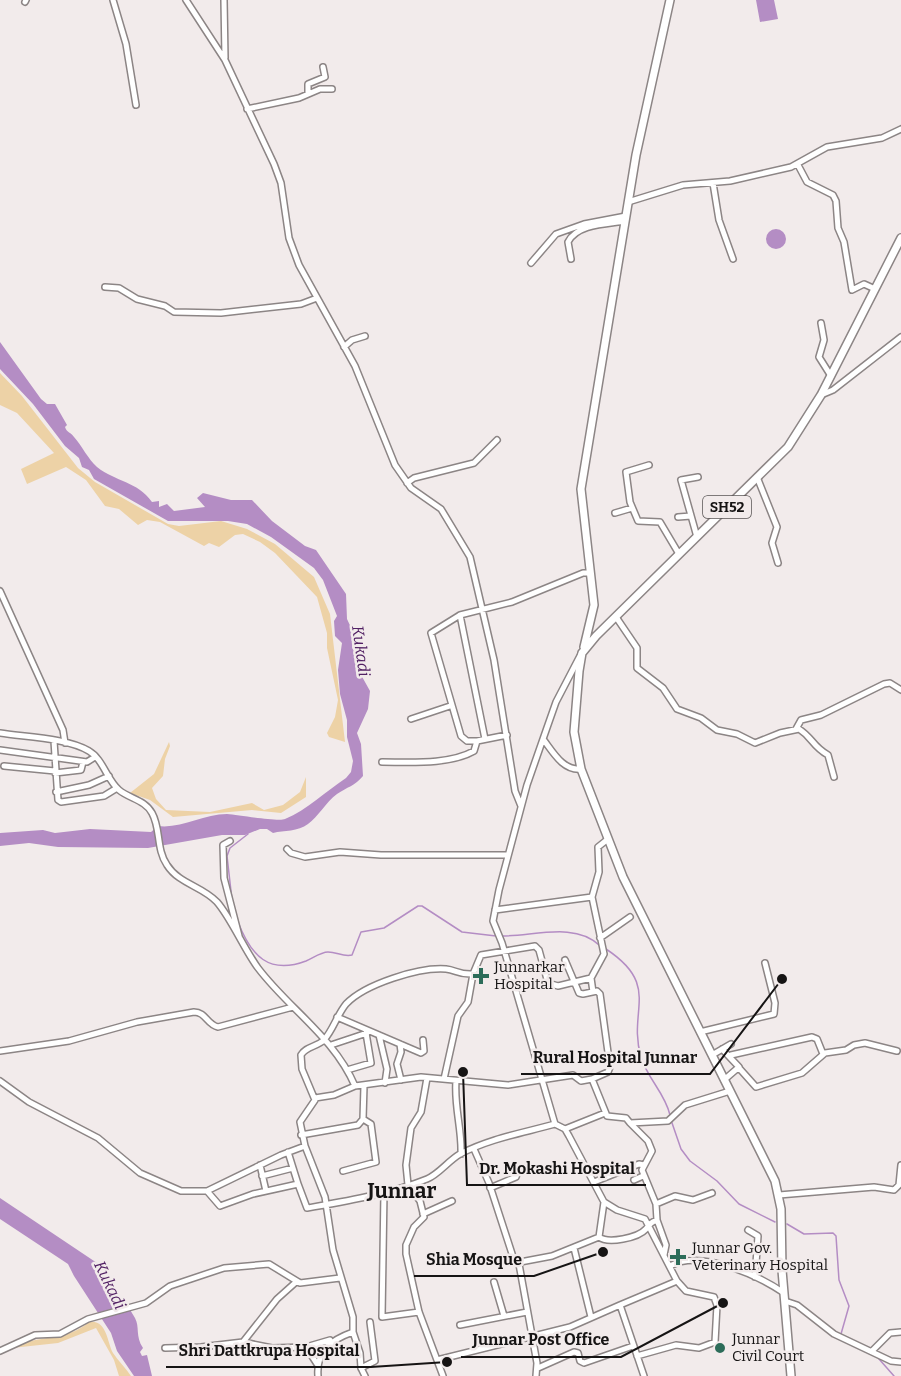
<svg xmlns="http://www.w3.org/2000/svg" width="901" height="1376" viewBox="0 0 901 1376" font-family="Bitter,serif">
<rect width="100%" height="100%" fill="#f2ebeb"/>
<path fill="#edd2a6" d="M0 373 22 396 78 468 95 482 168 524 179 526 221 521 247 529 275 544 314 577 330 614 345 742 329 737 327 733 335 717 338 700 327 648V633L317 597 275 553 260 542 243 534 235 535 219 547 209 543 204 546 160 522 147 520 138 525 119 509 105 506 86 480 66 467 27 484 21 469 54 453 17 413 0 405Z
M169 742 170 746 165 759 163 776 152 788 156 799 166 810 210 812 252 803 264 810 283 805 300 792 306 777V797L281 813 252 810 173 817 150 800 130 793 154 774Z
M89 1322C107 1319 107 1342 113 1353 118 1361 126 1368 131 1376H119L114 1360 96 1328 58 1343 12 1348C38 1334 66 1342 89 1322Z"/>
<path fill="#b48dc4" d="M756 0H774L778 19 760 22Z
M766 239a10 10 0 1 1 20 0a10 10 0 1 1-20 0Z
M0 342 41 399 47 404H55L67 425 65 427C67 433 71 432 74 437 82 446 88 459 97 467 116 482 137 481 152 502L159 501V507L167 504 174 511 205 507 197 498 203 493 231 500H252L272 521 305 546 316 550 346 594 347 619 354 634 352 647 360 664V673L370 691 368 709 357 733 361 744 363 776C355 786 347 787 337 794 326 802 318 817 308 824 298 832 284 830 273 833L267 829H260L245 835H222L148 848 58 847 29 843 0 846V833L43 830 55 833 90 829 151 832 158 826C181 829 203 814 227 814 239 815 279 822 285 819 307 810 326 791 346 778L351 772 353 761 347 737V720L340 694 338 670 342 643 335 636 334 621 337 616 323 580 314 568 271 537 247 524 228 521H168L94 479 89 470 82 467 79 458 65 446 33 404 0 369Z
M0 1198 97 1263C107 1284 124 1298 135 1318 140 1327 135 1336 143 1348L140 1352 142 1356 147 1355 152 1376H134L117 1351 111 1333 74 1276 68 1264 0 1219Z"/>
<g fill="none" stroke-linecap="round" stroke-linejoin="round">
<path stroke="#b48dc4" stroke-width="1.5" d="M232 900 227 856 230 848 248 834
M238 922C251 956 269 975 306 961 313 958 321 952 328 952 337 952 343 957 352 955L361 932 384 928 418 906H422L462 932 496 936
M501 936C534 936 575 922 599 945
M606 949C662 986 627 1010 641 1057 647 1078 665 1093 670 1115
M671 1120 681 1149 690 1161 717 1181 739 1204 775 1222
M787 1224 804 1234 833 1233 836 1236 839 1280 849 1306 841 1334
M879 1359 894 1376"/>
<g stroke="#8c8585" stroke-width="8">
<path id="minor" d="M113 0 126 44 136 105
M186 0 225 60 274 164 281 183 289 238 299 265 355 366 395 465 411 488 441 509 470 557 494 660 515 791 521 806
M224 0 225 58
M25 2 26 0
M308 93V84L325 77 323 67
M247 109 299 98 320 89H332
M798 165 807 182 833 195 836 201 838 228 844 242 852 290 864 284 875 289
M713 183 719 220 733 259
M628 202 683 185 730 181 791 167 827 147 882 138 901 129
M571 259 568 242C577 224 607 224 625 221
M531 263 556 234 584 224 626 216
M105 287 119 288 137 299 165 306 174 312 221 313 301 304 317 298
M821 323 824 340 819 357 831 376
M344 347 352 340 365 336
M821 395 833 390 901 337
M649 465 626 472 630 502 638 521 660 522 679 554
M757 477 777 527 772 543 778 563
M407 483 414 478 474 463 497 440
M615 513 632 508
M678 517 691 516
M697 537 681 480 698 477
M0 591 63 730 65 743
M460 615 485 739
M616 617 637 648V668L663 688 677 709 701 718 717 730 737 734 755 743 780 733 799 729C813 738 812 746 828 755L834 777
M411 719 450 706
M796 729 801 720 821 715 884 684 890 683 901 690
M0 733C25 737 68 738 89 751 103 759 107 780 119 790 130 799 145 800 152 813 161 829 156 849 167 865 179 884 202 886 217 902 231 918 244 949 258 968 289 1009 334 1037 355 1086L421 1077 508 1085 573 1075 581 1081 592 1079 607 1116 626 1118 630 1123 668 1121 685 1105 730 1091
M543 739 527 785 499 890 493 921 502 943 555 1124 565 1129 569 1136 604 1202 617 1210 645 1219 677 1281 620 1305 644 1376
M54 741 58 800 61 802 104 796 117 788
M477 741H467L461 736 431 633 460 615 512 602 583 573H590
M0 750 87 762 95 757
M382 762C410 762 449 765 474 751L477 741 507 735
M4 766 55 771
M581 769C563 771 553 752 543 739L556 702 581 654
M55 773 81 770 83 762
M56 792 89 785 109 776
M230 841 223 845 224 878 239 936
M287 849 291 853 305 857 340 852 381 855H508
M495 910 592 897 599 872 598 847 608 839
M600 938 630 917
M565 960 579 993 583 994 597 991 600 994 610 1067 608 1072 592 1079
M591 978 604 954 592 897
M337 1017 421 1053 424 1051 423 1040
M700 1032 774 1014 775 1003 765 963
M379 1035 387 1069 385 1083
M400 1044 401 1052 397 1064 401 1080
M331 1045 367 1033
M722 1049 739 1067 724 1080
M0 1051 69 1041 137 1022 194 1012C206 1012 207 1025 218 1027L293 1007
M712 1055 731 1044
M731 1055 812 1037 817 1039 823 1054
M739 1068 756 1087 802 1073 825 1053 846 1050 854 1045 865 1043 897 1051
M347 1070 371 1063 366 1033
M427 1078 421 1112 411 1128 406 1165 408 1185 420 1201 424 1217 414 1227 406 1245V1254L419 1312 443 1376
M444 1079 458 1016 468 1002 473 974 481 955 535 946 539 950 548 983 558 986 591 978 593 992
M0 1081 29 1102 98 1138 140 1173 181 1191H207L220 1206 253 1194 298 1184 307 1208C347 1201 390 1194 427 1179 439 1174 448 1161 460 1154 491 1138 523 1133 555 1124
M456 1081C454 1107 462 1129 461 1154
M315 1098 334 1095 355 1086
M630 1123 648 1141 652 1151 642 1170 656 1204 657 1220 666 1245 664 1255
M565 1129 605 1113
M301 1135 358 1125 363 1119 364 1086
M474 1149 489 1183 515 1263 552 1256 599 1237 604 1202
M288 1152 298 1184
M260 1165 266 1191
M343 1171 376 1162 371 1124 363 1119
M262 1176 293 1168
M634 1180 643 1176
M594 1182 639 1164 644 1165
M490 1188 516 1177 518 1171 528 1166
M207 1191 281 1155 305 1146
M384 1192 382 1317 419 1312
M779 1195 874 1187 894 1190 899 1185 901 1165
M656 1204 675 1196 693 1200 712 1193
M423 1214 452 1201
M748 1230 758 1236 755 1277
M599 1237C608 1244 638 1238 646 1229 650 1224 650 1223 657 1220
M574 1248 591 1317
M519 1264 537 1363 536 1376
M670 1266C700 1249 758 1275 784 1293
M296 1282 277 1299 243 1342 272 1348 306 1347 317 1364
M494 1282 504 1316
M785 1301 797 1305 834 1334 891 1361 901 1362
M460 1325 527 1312
M353 1332 360 1353 361 1368 375 1361 370 1322
M306 1347 330 1340
M165 1348 201 1347 243 1342
M0 1351 35 1335 60 1334 88 1319 146 1303 170 1286 224 1268 269 1264 300 1283 340 1278
M872 1351 890 1333 901 1332
M637 1356 676 1345 699 1348 715 1342 717 1305 714 1297 686 1291 677 1281
M437 1360 570 1327 620 1305
M361 1368 365 1376
M538 1368 574 1352 578 1353 580 1361 584 1363 633 1346
M318 1376C316 1350 331 1340 353 1332V1317L333 1250 325 1197 305 1146 300 1122 315 1100 302 1069 301 1055C306 1046 317 1047 324 1040 333 1030 337 1015 346 1004 365 984 419 967 446 969 456 970 459 975 473 974"/>
</g>
<g stroke="#8c8585" stroke-width="10">
<path id="major" d="M584 647 594 605 581 489 636 155 670 0
M791 1376 782 1270 781 1209 775 1181 623 877 581 769 574 732 579 671 582 653 596 636 788 447 821 395 901 238"/>
</g>
<use href="#minor" stroke="#fff" stroke-width="5"/>
<use href="#major" stroke="#fff" stroke-width="7"/>
</g>
<g fill="#2c6c59" stroke="#f2ebeb" stroke-width="2">
<path d="M478 967h6v6h6v6h-6v6h-6v-6h-6v-6h6z"/>
<path d="M675 1248h6v6h6v6h-6v6h-6v-6h-6v-6h6z"/>
<circle cx="720" cy="1348" r="6"/>
</g>
<g text-anchor="middle" dominant-baseline="central" stroke-width="5" stroke-linejoin="round" paint-order="stroke">
<rect fill="#f2ebeb" stroke="#585454" stroke-width="1.5" x="703" y="496" width="48" height="22" rx="4.5"/>
<g font-size="14" font-weight="bold" fill="#161414">
<text x="727" y="507">SH52</text>
</g>
<g font-size="15" fill="#161414" stroke="#f2ebeb" text-anchor="start">
<text x="494" y="967">Junnarkar<tspan x="494" dy="17">Hospital</tspan></text>
<text x="692" y="1248">Junnar Gov.<tspan x="692" dy="17">Veterinary Hospital</tspan></text>
<text x="732" y="1339">Junnar<tspan x="732" dy="17">Civil Court</tspan></text>
</g>
<g font-size="16" font-style="italic" fill="#522164" stroke="#f2ebeb">
<text transform="translate(361 651) rotate(82)">Kukadi</text>
<text transform="translate(110 1285) rotate(64)">Kukadi</text>
</g>
<g font-size="21" font-weight="bold" fill="#161414" stroke="#f2ebeb">
<text x="402" y="1191">Junnar</text>
</g>
</g>
<path fill="none" stroke="#161414" stroke-width="2" d="M782 979L710 1074H521M463 1072L467 1185H646M603 1252L534 1276H414M723 1303L621 1357H461M447 1362L371 1367H166"/>
<g fill="#161414" stroke="#f2ebeb" stroke-width="2">
<circle cx="782" cy="979" r="6"/>
<circle cx="463" cy="1072" r="6"/>
<circle cx="603" cy="1252" r="6"/>
<circle cx="723" cy="1303" r="6"/>
<circle cx="447" cy="1362" r="6"/>
</g>
<g font-size="16" text-anchor="middle" font-weight="bold" fill="#161414" stroke="#f2ebeb" stroke-width="5" stroke-linejoin="round" paint-order="stroke">
<text x="615" y="1063">Rural Hospital Junnar</text>
<text x="557" y="1174">Dr. Mokashi Hospital</text>
<text x="474" y="1265">Shia Mosque</text>
<text x="541" y="1345">Junnar Post Office</text>
<text x="269" y="1356">Shri Dattkrupa Hospital</text>
</g>
</svg>
